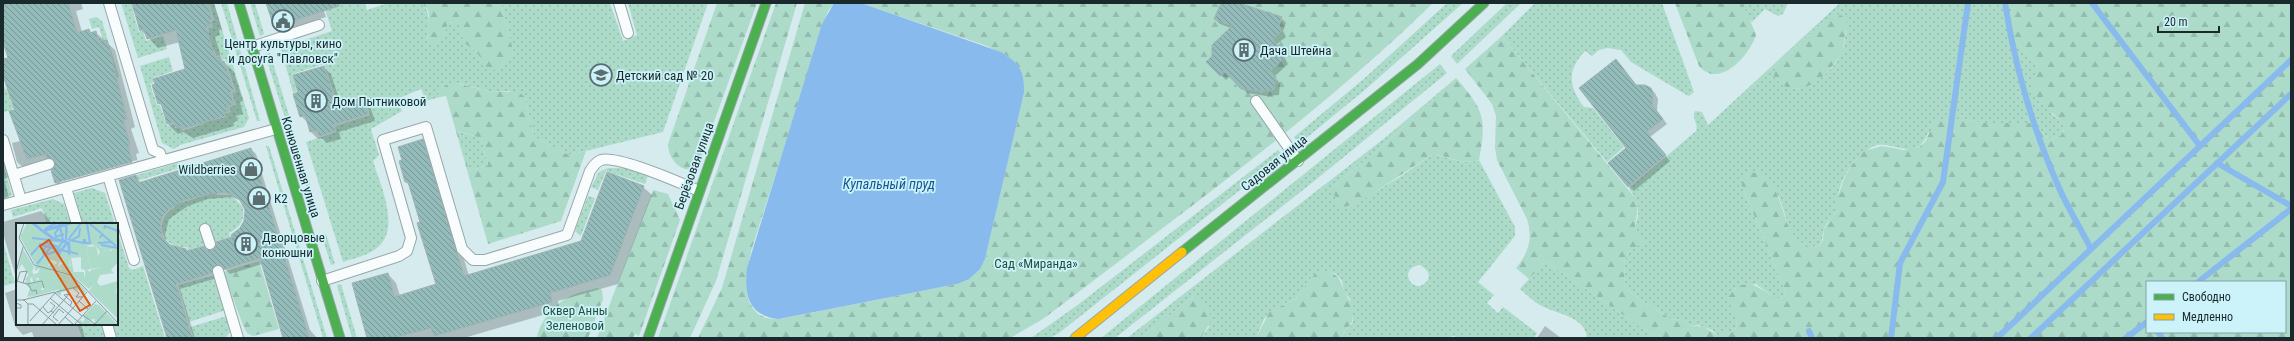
<svg xmlns="http://www.w3.org/2000/svg" width="2294" height="341" viewBox="0 0 2294 341" font-family="'Roboto Condensed',sans-serif">
<defs>
<pattern id="grass-dots" width="8" height="8" patternUnits="userSpaceOnUse"><rect width="8" height="8" fill="#acdbca"/><path d="M2 2h.1M6 6h.1" fill="none" stroke="#93bcae" stroke-width="1.8" stroke-linecap="round"/></pattern>
<pattern id="forest-firs" width="22" height="20" patternUnits="userSpaceOnUse"><rect width="22" height="20" fill="#acdbca"/><path d="M5 1l3.5 6h-7zM16 11l3.5 6h-7z" fill="#93bcae"/></pattern>
<pattern id="building-back-hatch" width="6" height="6" patternUnits="userSpaceOnUse"><rect width="6" height="6" fill="#93bbb9"/><path d="M-1 5l2 2M0 0l6 6M5-1l2 2" fill="none" stroke="#779897"/></pattern>
</defs>
<rect width="100%" height="100%" fill="#d6ebee"/>
<path fill="url(#grass-dots)" fill-rule="evenodd" d="M121 3H135L137 10 133 12 139 32 143 31 146 41 163 36 167 49 138 58Z
M209 3H214L249 118 244 127 180 145 174 149 162 143 140 66 169 57 173 71 153 78V83L150 84 157 105H160L167 126 174 124 175 128 180 127 182 131 203 124V123L226 117 225 114 231 112 229 107 236 105 232 93 236 92 225 59 222 60 221 55 216 56 214 50 185 58 179 41 209 32 208 28 213 27 211 22 214 20Z
M221 3H227L260 121H257Z
M250 3H255L264 34 260 36Z
M323 3H365L367 10 388 3H422C432 14 428 26 427 40L443 37 448 23 457 22C468 39 459 38 478 53L480 59 514 54 501 3H610L623 41 637 35 628 3H708L663 132 569 155 534 137 525 97 509 91H488L458 83 443 87 436 98 426 101 421 89 397 99 402 111 371 129 379 155 373 161C380 185 401 227 378 247 368 256 355 258 343 262L306 142 336 132 335 126 370 115 364 95 338 104 324 64 292 74 297 91 293 93 281 48 332 31Z
M1447 3H1463L1366 89 1299 144 1294 137 1366 77Z
M1507 3H1521L1457 64 1451 56Z
M1535 3H1662L1694 92 1689 96 1685 94 1631 62 1621 50 1607 48 1599 50 1592 56 1585 51C1566 71 1569 87 1584 107L1593 108 1624 147 1607 162 1502 36Z
M1743 3H1788L1783 14 1778 16 1765 9 1752 22 1746 16Z
M1840 3H2015C2000 34 2019 43 2037 64L2038 70 2035 76 2052 114 2061 121 2064 127 2063 134 2054 139 2046 137 2033 123H1983L1965 119 1955 120 1928 133C1915 166 1891 137 1872 147 1855 157 1841 177 1838 196 1837 202 1837 208 1834 214 1832 220 1825 223 1824 229 1822 236 1823 240 1819 246 1792 252 1788 223 1782 205 1778 194 1773 186 1766 177L1742 186 1786 293 1781 299 1775 298 1756 284 1734 289 1730 296 1737 319 1736 328 1731 333 1717 335 1712 330 1698 325 1690 326 1682 320 1671 319 1632 294 1625 286 1624 262 1628 252 1644 241C1630 230 1636 229 1638 215 1639 205 1635 197 1629 188L1696 131C1699 123 1691 118 1695 111L1702 112 1708 125ZM1825 20 1847 30C1845 35 1845 40 1844 45 1839 66 1817 86 1795 89L1775 67Z
M96 17 102 21 119 77 111 79 108 58 99 27 92 29 89 19Z
M270 53 318 210 314 211 265 54Z
M1440 64 1447 73 1313 182 1115 338H1101Z
M1456 78 1384 145 1333 187 1349 207 1400 177 1433 154C1450 157 1461 166 1479 160L1515 227V236L1478 282 1494 295 1487 303 1498 313 1503 307 1537 333 1534 338H1463L1452 336 1451 338H1340L1353 322 1350 299 1344 292 1342 281 1336 274 1327 271 1311 278 1296 299 1280 306 1264 319 1256 338H1201L1209 327 1195 295 1141 338H1127L1386 137ZM1420 265C1427 269 1433 276 1425 283 1412 295 1397 268 1420 265Z
M3 86 6 89H9L15 109 4 112Z
M457 131 481 138 488 165 469 171Z
M266 146H269L327 338H323Z
M1278 150 1283 156 1059 333 1050 338H1031L1079 304Z
M178 163 183 167 121 186 123 179Z
M3 164 12 195 3 198Z
M608 168H625L648 175 645 184 606 171 598 190 591 187 599 172Z
M92 188 105 193 115 224H83L74 193Z
M216 192 217 195H231L242 206C246 218 241 227 229 233L230 237 188 250 187 247C161 250 152 220 175 207L174 205Z
M588 196 595 198 581 236 575 231Z
M53 199 64 204 71 224H47L42 208 13 217 11 210Z
M117 231 129 268 133 270 143 266 165 338H117L113 324H117Z
M326 234 335 264 331 265 322 236Z
M3 242 15 283 3 286Z
M1545 261 1657 338H1587C1586 316 1555 314 1540 305 1533 301 1526 294 1520 289Z
M215 275 226 310 189 322 178 285Z
M341 284 357 338H352L337 285Z
M227 316 231 331 225 338H194L190 327Z
M77 324H101L106 338H82Z"/>
<path fill="url(#forest-firs)" fill-rule="evenodd" d="M422 3H501L514 54C508 65 498 76 485 66 480 62 480 56 477 52 473 47 466 47 463 40 461 34 461 28 457 22L448 23 443 37 434 46 427 45 429 15 428 10Z
M717 3H757L698 166C683 177 668 159 668 144Z
M776 3H797L716 281 690 338H658Z
M805 3H834L828 11 752 248C747 269 738 305 764 317 768 319 775 319 780 319L957 284 985 259 1024 93 1009 57 987 46 861 3H1221L1214 19 1226 24 1236 3H1433C1313 120 1176 217 1043 319L1010 338H698L722 288ZM1212 45 1281 51 1284 58 1270 71 1276 78 1271 90H1264L1261 93 1255 86 1251 90H1247L1241 84 1238 87 1224 71 1220 75Z
M1675 3H1743L1756 35C1750 55 1719 90 1699 66Z
M2015 3H2291V338H1657L1545 261 1529 279 1516 268C1529 252 1533 239 1527 219L1497 160 1495 148 1496 116 1492 104 1465 69 1502 36 1636 199C1642 219 1626 227 1644 241L1628 252 1624 262 1625 286 1632 294 1671 319 1682 320 1690 326 1704 327 1717 335 1731 333 1736 328 1737 319 1727 298C1731 295 1732 291 1735 289 1755 275 1764 296 1781 299L1786 293 1742 186V181L1748 173C1791 164 1774 257 1819 246L1823 240 1824 229 1834 214 1838 196 1844 179 1851 166 1864 151 1882 146 1904 150 1919 147 1925 142 1934 123 1943 119H1965L1983 123H2033L2046 137 2054 139 2063 134C2067 117 2043 110 2035 97 2027 85 2039 75 2037 64 2019 43 2000 34 2015 3ZM2147 282H2285V332H2147Z
M1834 14 1840 15 1845 18C1848 24 1846 29 1845 36 1844 41 1844 46 1842 51 1831 75 1796 106 1774 77L1775 67 1825 20Z
M1456 78C1484 110 1487 118 1479 160 1461 166 1450 156 1433 154L1355 205 1342 207 1336 203 1333 187 1384 145Z
M452 82 488 91 518 92 525 97 534 137 569 155 586 151 561 221 488 244 446 96 436 98 443 87ZM458 131 481 138 488 165 469 171Z
M653 190 668 194 680 220 639 336 635 334 633 338H597Z
M259 261 279 329 253 336 247 333 243 325 223 272Z
M1327 271C1339 275 1340 279 1344 291 1346 296 1351 302 1354 307L1352 322 1340 338H1256L1270 311 1296 299 1311 278 1317 273Z
M597 288 602 290 603 299 588 338H537C539 322 555 304 569 297 577 292 588 291 597 288Z
M1195 295 1206 304 1212 319 1201 338H1141Z"/>
<path fill="#89baed" d="M834 3H861L1001 52C1020 64 1024 70 1024 93L985 259 980 269 969 279 957 284 779 319C748 316 744 295 747 268L822 24Z"/>
<path fill="#0003" fill-rule="evenodd" d="M3 3H81L83 9 76 11 82 32 89 30 92 33 95 32 115 50 135 127 131 129 139 153 136 154 140 171 64 191 55 182 56 165 54 163 26 170 17 162 12 143 20 141 11 112 16 110 3 72V60L9 58 3 38ZM137 160V162L60 183V181Z
M138 3H214L222 29 219 30 220 35 215 37 222 60 234 72 243 101 240 102 243 114 236 116 238 121 233 122 234 126 193 138 183 132 178 134 168 124 164 108 159 103 186 70 180 42 158 48 141 30Z
M268 3H321L326 17 280 32 275 27Z
M1222 3H1241V5L1281 18 1286 23 1283 31 1286 37 1277 44 1288 64 1274 77 1280 83 1279 95 1266 96 1247 93 1230 76 1226 80 1208 62 1231 28 1220 24 1215 19ZM1280 19H1282L1278 30Z
M1616 61 1637 86 1649 88 1655 93 1658 99 1657 111 1667 124 1650 137 1670 161 1634 191 1628 186 1627 148Z
M323 67 331 74 341 105 363 98 370 106 375 121 339 132 341 139 327 143 322 138 318 139 311 132 309 124 301 116 300 93Z
M423 140 431 149 469 276 582 242 643 187 652 195 618 284 558 301 560 310 464 338H368L388 274 396 283 400 296 437 285 421 222 410 186 406 182 403 161Z
M251 149 256 154 310 330 317 338H283L262 264 230 274 226 270H221L217 278 180 289 195 338H168L135 176 141 183ZM232 197 242 201 246 214 241 229 233 238 212 251 188 252 167 244 165 235 169 219 188 206 208 199Z
M3 152 13 176 4 179 9 197 3 199Z
M41 211 49 219 51 224H17V281L3 233V222Z
M17 289V324H81L85 338H34L32 332 23 335 15 326 5 293Z
M1545 326 1561 338H1537Z"/>
<g fill="none" stroke-linecap="round" stroke-linejoin="round">
<path stroke="#89baed" stroke-width="6" d="M2005 3C2015 67 2033 130 2060 190 2069 210 2081 229 2091 249
M2092 3 2200 146
M2217 163 2291 206
M2198 282 2291 209
M1809 331 1812 338
M2158 332 2162 338
M1891 338 1900 263 1943 182 1968 3
M1997 338 2291 60
M2031 338 2291 94
M2126 338 2147 322"/>
</g>
<path fill="url(#building-back-hatch)" stroke="#a1b2b2" fill-rule="evenodd" d="M3 3H68L77 33 89 29 90 33 96 31 98 39 100 38 101 41 107 40 127 119 123 120 130 144 128 145 132 162 55 183 51 170 55 165 53 159 47 158 46 154 27 159 9 111 15 110 3 76V59L8 58 3 42Z
M132 3H208L212 20H209L211 26 206 27 215 58 220 57 221 62 224 61 234 91 230 92 234 104 227 106 229 111 224 113 225 116 182 129 181 126 176 127 175 122 167 124 161 103 158 104 152 85 155 84 153 79 185 69 176 30 147 39 144 29 140 31Z
M266 3H339V6L274 27Z
M1221 3H1239L1282 17 1279 25 1282 31 1273 39 1284 58 1270 71 1276 77 1274 90 1261 91 1241 89 1224 71 1220 76 1206 62 1212 56V45L1232 26 1214 19Z
M1616 59 1636 85H1645L1651 88 1653 93 1652 105 1663 119 1646 132 1666 155 1628 187 1608 163 1626 148 1579 88Z
M324 66 337 106 363 97 368 114 333 125 335 131 319 136 317 130 310 132 305 115 300 117 293 94 298 92 293 75Z
M423 139 464 276 581 241 607 172 644 186 610 275 550 293 552 302 434 336 431 328 393 338H367L352 283 388 273 394 297 436 284 417 223 420 222 408 182H405L399 161 402 160 398 147Z
M251 148 309 338H283L260 258 224 269 220 265H216L212 273 176 284 192 338H167L119 180 136 175 138 183ZM226 192 240 200 245 210 244 221 240 228 231 235 232 237 216 242 215 248 212 250 206 249 204 246 187 251 186 249 170 245 162 237 160 224 162 217 169 209 182 201 203 195Z"/>
<g fill="none" stroke-linecap="round" stroke-linejoin="round">
<g stroke="#97a7aa" stroke-width="12">
<path id="lane" d="M109 3 153 150 160 153 162 160
M619 3 628 33
M252 47 319 25
M1256 101 1298 161
M3 140 21 200
M14 175 49 164
M108 176 134 260
M66 188 77 224
M3 205 276 129
M205 229 210 244
M218 271 238 338
M322 281 399 256 407 251 411 238 383 140 426 127 462 249 473 260H485L567 235 590 171C593 166 596 162 601 160 617 155 681 183 699 191
M107 324 111 338"/>
</g>
<g stroke="#97a7aa" stroke-width="11">
<path id="fast" d="M239 3 340 338
M1182 252 1418 64 1484 3
M648 338 766 3"/>
</g>
<g stroke="#97a7aa" stroke-width="11">
<path id="slow" d="M1075 338 1182 252"/>
</g>
<use href="#lane" stroke="#f9fcfc" stroke-width="10"/>
<use href="#fast" stroke="#4caf50" stroke-width="9"/>
<use href="#slow" stroke="#ffc107" stroke-width="9"/>
</g>
<defs>
<g id="civic-ring" transform="scale(1.15)"><circle r="9.5" fill="#cbf3f9" stroke="#5c6d70" stroke-width="1.5"/><path d="M-.6-6.5H3V-4.5H.6V-3L4-1V1h2V6H-6V1h2V-1L-.6-3ZM-1.2 2.5V6h2.4V2.5Z" fill="#5c6d70"/></g>
<g id="building-ring" transform="scale(1.15)"><circle r="9.5" fill="#cbf3f9" stroke="#5c6d70" stroke-width="1.5"/><path d="M-4-6H4V6H1V3H-1V6H-4ZM-2.5-4.3h1.7v1.8h-1.7ZM.8-4.3h1.7v1.8H.8ZM-2.5-1h1.7V.8h-1.7ZM.8-1h1.7V.8H.8Z" fill="#5c6d70"/></g>
<g id="school-ring" transform="scale(1.15)"><circle r="9.5" fill="#cbf3f9" stroke="#5c6d70" stroke-width="1.5"/><path d="M0-5L7-2L0 1L-7-2ZM-4 1L0 2.5L4 1V4Q0 6-4 4Z" fill="#5c6d70"/></g>
<g id="shop-ring" transform="scale(1.15)"><circle r="9.5" fill="#cbf3f9" stroke="#5c6d70" stroke-width="1.5"/><path d="M-5-2.5h2.3a2.7 3.5 0 0 1 5.4 0H5L5.5 6h-11ZM-1.5-2.5h3a1.5 2.3 0 0 0-3 0Z" fill="#5c6d70"/></g>
</defs>
<g fill-rule="evenodd">
<use href="#civic-ring" x="283" y="21"/>
<use href="#building-ring" x="1244" y="50"/>
<use href="#school-ring" x="601" y="75"/>
<use href="#building-ring" x="316" y="101"/>
<use href="#shop-ring" x="251" y="169"/>
<use href="#shop-ring" x="259" y="198"/>
<use href="#building-ring" x="246" y="244"/>
</g>
<g text-anchor="middle" dominant-baseline="central" stroke-width="3.5" stroke-linejoin="round" paint-order="stroke">
<g font-size="13" fill="#1a292c" stroke="#cbf3f9" text-anchor="start">
<text x="283" y="43" text-anchor="middle">Центр культуры, кино<tspan x="283" dy="15">и досуга "Павловск"</tspan></text>
<text x="1260" y="50">Дача Штейна</text>
<text x="616" y="75">Детский сад № 20</text>
<text x="332" y="101">Дом Пытниковой</text>
<text x="236" y="169" text-anchor="end">Wildberries</text>
<text x="274" y="198">К2</text>
<text x="262" y="237">Дворцовые<tspan x="262" dy="15">конюшни</tspan></text>
</g>
<g font-size="13" fill="#1a292c" stroke="#cbf3f9">
<text transform="translate(1274 163) rotate(-39)">Садовая улица</text>
<text transform="translate(694 166) rotate(-70)">Берёзовая улица</text>
<text transform="translate(301 167) rotate(73)">Конюшенная улица</text>
</g>
<g font-size="13" fill="#22503c" stroke="#cbf3f9">
<text x="1036" y="263">Сад «Миранда»</text>
<text x="575" y="310">Сквер Анны<tspan x="575" dy="15">Зеленовой</tspan></text>
</g>
<g font-size="14" font-style="italic" fill="#155495" stroke="#cbf3f9">
<text x="889" y="184">Купальный пруд</text>
</g>
</g>
<g transform="translate(16 223)">
<rect width="102" height="102" fill="#d6ebee"/>
<path d="M74 3 86 17 87 21 82 22 85 25 87 23 93 24 88 27 91 29 92 26 95 28 102 23V39L95 47 98 50 84 52 81 59 84 63 102 58 100 69 102 71V83H100L102 84V96L73 68 78 61 73 66 55 51 21 43 32 27 36 33 39 32V35L41 32 44 35 41 39 32 36 34 38 32 43 37 39 38 42 41 40 39 45 46 47 43 43 46 41 48 36 44 40 45 34 53 36 54 45 49 46 58 51V49H68V54L72 45 73 50 75 47 85 44 82 33 84 29 80 23 74 21V11H69L73 9ZM19 43 36 46 45 49 34 46 37 59 52 53 46 49 56 53 63 61 11 75 21 71 19 60 26 59 27 64 23 68 29 67 26 58 21 59 20 57V59L14 60 11 61 8 60 11 58 9 57 13 51 7 48 13 51 15 60 17 59 16 53 23 58V55H20L21 51 20 54 18 51 22 50 24 45 19 48ZM79 81 83 82 102 102H79V96L72 97 78 102 73 100 75 102H67L62 99 64 97 67 99 69 96 67 94Z" fill="#acdbca"/>
<path d="M97 0 102 2V23L97 27 92 26V29L88 27 92 24 87 23 85 25 82 22 87 20 86 17 74 3 73 10H70L74 11V20L76 17 78 20 70 24 75 46H71L70 54 69 47 65 46V34L55 35 58 51 49 46 55 43 53 36 45 34 42 43 46 47 39 45 43 34 38 36 39 32 36 33 32 27 23 43 19 41 4 14 11 0ZM7 26 18 44 16 49 19 53 21 52V55L16 56 18 54 16 53 15 56 6 41 2 47ZM26 45 56 53 70 68 68 71 65 67 57 66 45 69V73L40 70 44 66 11 74 14 65 9 61 19 60 21 66 28 67 25 55H23L27 51Z" fill="#acdbca"/>
<path d="M80 23 85 44 75 46 70 24Z" fill="#acdbca"/>
<path fill="none" stroke="#89baed" stroke-width="2" d="M16 0 26 8M19 1 27 8 49 0M74 1 85 10M50 2V18L39 16 28 8ZM44 4 39 10 40 14 48 11M44 4 47 17M29 6 40 0M88 6 89 3 102 8M27 9 37 16M51 10 50 2 55 0M16 15 51 19 45 27 23 21M84 15 86 11 100 23M69 16V20H74L71 0M52 17 65 0M53 17 68 20V16M54 18 63 13 64 5M53 19 54 29 62 31M30 20 43 24 47 18M51 20H52L53 29 46 27ZM82 20 96 19M85 22 102 25M29 24 27 30 30 32 43 27M15 32 24 22 45 27 42 31M43 32 45 27 53 29V32M21 41 34 25"/>
<path fill="none" stroke="#8b9da0" stroke-width="1" d="M8 0 3 15 18 42 55 52 67 63M0 49 7 24M0 58 11 61 26 58 28 65M1 59 4 49 11 48 7 60M12 61 16 68 20 67 21 71M67 63 102 100M57 65 63 70 60 74H67M39 70 66 93M53 71 48 72 56 79 54 83M34 75 66 102M0 77H8L12 81V102M7 77 39 69M63 78 72 86M34 79 39 83 35 88M0 80 5 82V85H0M12 81H17L41 102M27 84 32 90 35 88 38 90M67 92 79 101 91 88M49 94 58 102M14 98 40 69 64 63M42 98 37 94 43 86 48 90M26 102 54 70M42 102 71 69M58 102 80 78"/>
<path fill="#de570e" fill-opacity="0.15" stroke="#de570e" stroke-width="2" d="M33 17 74 82 64 88 24 23Z"/>
<rect width="102" height="102" fill="none" stroke="#1a292c" stroke-width="2"/>
</g>
<rect width="2294" height="341" fill="none" stroke="#1a292c" stroke-width="8"/>
<rect x="2146" y="281" width="140" height="52" fill="#cbf3f9" stroke="#84a2a7"/>
<rect x="2154" y="294" width="20" height="6" fill="#4caf50" stroke="#84a2a7"/>
<text x="2182" y="301" font-size="12" fill="#1a292c">Свободно</text>
<rect x="2154" y="314" width="20" height="6" fill="#ffc107" stroke="#84a2a7"/>
<text x="2182" y="321" font-size="12" fill="#1a292c">Медленно</text>
<path d="M2158 26v6h61v-6" fill="none" stroke="#1a292c" stroke-width="2"/>
<text x="2164" y="26" font-size="12" fill="#1a292c" stroke="#cbf3f9" stroke-width="3" paint-order="stroke">20 m</text>
</svg>
